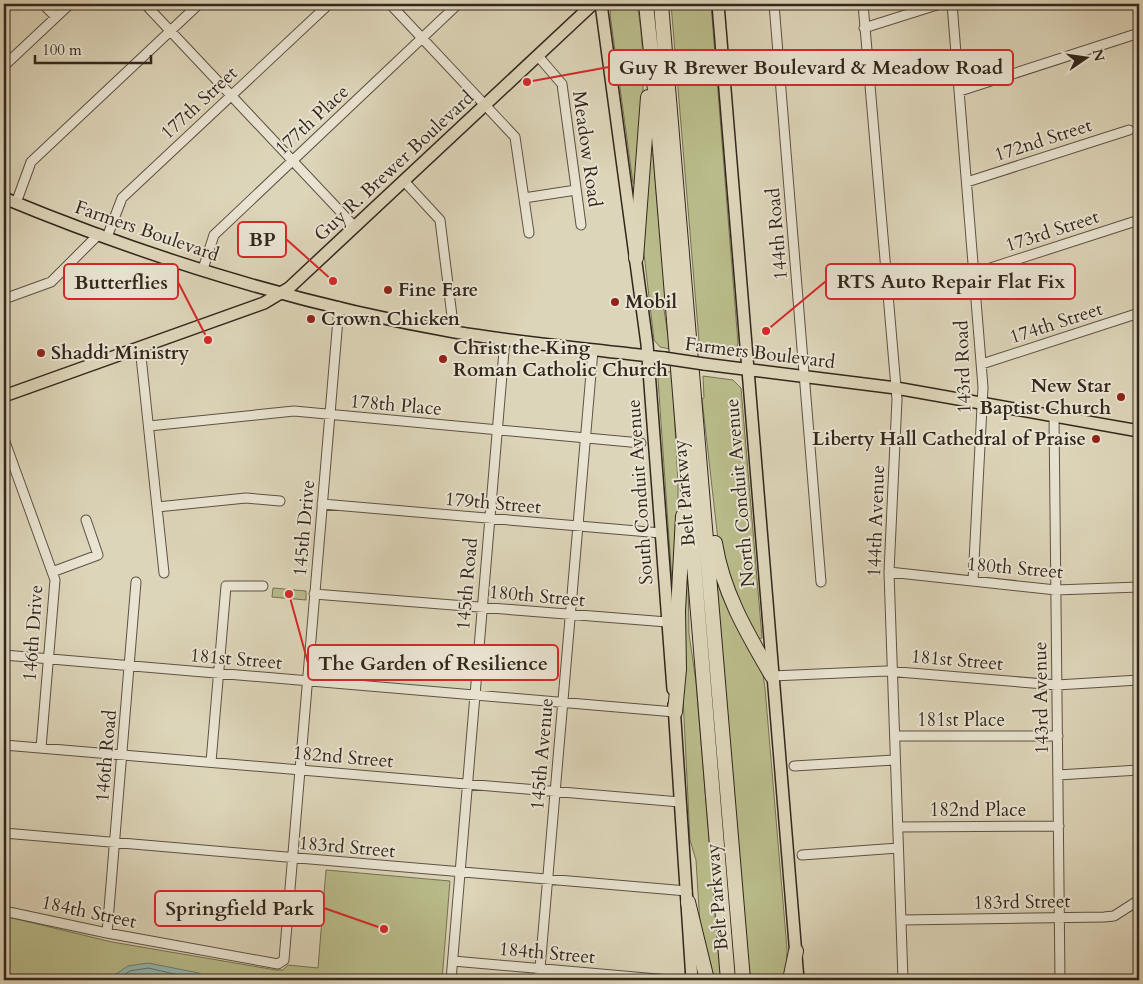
<svg xmlns="http://www.w3.org/2000/svg" width="1143" height="984" viewBox="0 0 1143 984" font-family="Cardo,serif">
<rect width="100%" height="100%" fill="#ddd5b9"/>
<filter id="stains"><feTurbulence type="fractalNoise" baseFrequency=".004" numOctaves="4"/><feColorMatrix values="0 0 0 0 .2 0 0 0 0 .09 0 0 0 0 .02 0 0 0 .5 -.17"/></filter>
<radialGradient id="worn" r=".72"><stop offset=".6" stop-color="#630" stop-opacity="0"/><stop offset="1" stop-color="#630" stop-opacity=".3"/></radialGradient>
<path fill="#b9bb8a" stroke="#767154" d="M612 4H637C648 64 642 123 636 184L633 183 610 14Z
M671 4H711L738 343 735 352 727 355 700 353Z
M651 153 653 155 666 303H663L670 349 660 347 654 340 643 245 649 158Z
M664 371 672 372 678 483V532L673 596 658 379Z
M703 376 733 380 741 388 762 638 756 640 734 599 718 540 702 399 704 398Z
M719 576 762 668 765 688 787 949 786 980H749L716 577Z
M685 577H688L689 634 696 682 721 980H710L700 925 696 860 690 840 681 656Z
M273 588 306 591V600L272 597Z
M326 870 450 881 442 980H4V916L112 942 276 970H283L288 965 318 968Z"/>
<path fill="#93b8b1" stroke="#6c7e76" d="M148 963 199 973 211 980H107L128 966Z"/>
<g fill="none" stroke-linecap="round" stroke-linejoin="round">
<path stroke="#627067" stroke-width="1" d="M116 980 130 971 148 968 201 980
M127 980C141 970 160 977 176 980"/>
<g stroke="#5d5244" stroke-width="11">
<path id="minor" d="M43 4 56 17
M145 4 355 227
M390 4 515 137 529 233
M774 4 821 582
M863 4 897 399 889 572 903 980
M952 4 983 387 973 581
M1137 4 1139 10
M864 28 940 4
M538 56 562 84 581 225
M4 66 70 4
M960 91 1139 33
M404 181 440 220 454 332
M967 182 1129 130
M524 198 576 190
M16 203 31 162 199 4
M107 237 122 198 329 4
M203 269 214 235 458 4
M975 273 1139 220
M4 299 51 282 99 234
M140 347 164 573
M982 364 1139 313
M1054 416 1060 980
M149 426 294 411 641 443
M4 439 55 580 41 748
M322 504 661 533
M157 507 246 498 280 501
M52 572 98 555 86 520
M889 572 1056 590 1139 587
M314 594 667 622
M4 655 675 712
M772 676 886 671 1057 685 1139 680
M895 736H1058
M4 745 680 802
M211 762 226 586H263
M794 766 894 760
M1058 775 1139 770
M898 827 1059 826
M4 833 687 891
M802 855 898 848
M4 911 107 933 278 964 284 960 339 307
M901 920 1104 917 1114 916 1139 900
M107 933 136 582
M453 961 669 980
M451 980 505 339
M539 980 593 350"/>
</g>
<g stroke="#32271d" stroke-width="14">
<path id="major" d="M601 4 647 344 673 689
M718 4 798 980
M4 198C149 258 300 305 455 332 524 344 595 349 664 358
M704 364 896 388 1139 431
M4 396 264 303 289 288 593 4
M674 705 692 980"/>
</g>
<g stroke="#32271d" stroke-width="16">
<path id="highway" d="M646 4 656 100 728 980
M661 4 743 980
M636 258 648 97
M715 543C723 593 747 633 772 676
M675 712 679 669 678 611 683 516
M688 902 707 980
M790 980 796 951"/>
</g>
<use href="#minor" stroke="#e9e4d2" stroke-width="9"/>
<use href="#major" stroke="#ddd5b9" stroke-width="11"/>
<use href="#highway" stroke="#ddd5b9" stroke-width="14"/>
<g stroke="#32271d" stroke-width="14" stroke-linecap="butt">
<path id="major-bridge" d="M664 358 704 364"/>
</g>
<use href="#major-bridge" stroke="#ddd5b9" stroke-width="11"/>
</g>
<g fill="#8f2418" stroke="#e9e4d2" stroke-width="2">
<circle cx="388" cy="290" r="5"/>
<circle cx="615" cy="302" r="5"/>
<circle cx="311" cy="319" r="5"/>
<circle cx="41" cy="353" r="5"/>
<circle cx="443" cy="359" r="5"/>
<circle cx="1121" cy="397" r="5"/>
<circle cx="1096" cy="439" r="5"/>
</g>
<g text-anchor="middle" dominant-baseline="central" stroke-width="4" stroke-linejoin="round" paint-order="stroke">
<g font-size="19" fill="#32271d" stroke="#e9e4d2">
<text transform="translate(199 103) rotate(-43)">177th Street</text>
<text transform="translate(312 120) rotate(-43)">177th Place</text>
<text transform="translate(1043 140) rotate(-18)">172nd Street</text>
<text transform="translate(587 149) rotate(82)">Meadow Road</text>
<text transform="translate(394 166) rotate(-43)">Guy R. Brewer Boulevard</text>
<text transform="translate(147 231) rotate(19)">Farmers Boulevard</text>
<text transform="translate(1052 231) rotate(-18)">173rd Street</text>
<text transform="translate(777 234) rotate(-95)">144th Road</text>
<text transform="translate(1056 323) rotate(-18)">174th Street</text>
<text transform="translate(760 353) rotate(7)">Farmers Boulevard</text>
<text transform="translate(963 367) rotate(-92)">143rd Road</text>
<text transform="translate(396 405) rotate(5)">178th Place</text>
<text transform="translate(640 492) rotate(-94)">South Conduit Avenue</text>
<text transform="translate(684 493) rotate(-95)">Belt Parkway</text>
<text transform="translate(740 493) rotate(-95)">North Conduit Avenue</text>
<text transform="translate(493 503) rotate(5)">179th Street</text>
<text transform="translate(876 521) rotate(-88)">144th Avenue</text>
<text transform="translate(304 528) rotate(-85)">145th Drive</text>
<text transform="translate(1015 568) rotate(5)">180th Street</text>
<text transform="translate(467 584) rotate(-85)">145th Road</text>
<text transform="translate(537 596) rotate(5)">180th Street</text>
<text transform="translate(33 633) rotate(-86)">146th Drive</text>
<text transform="translate(236 659) rotate(5)">181st Street</text>
<text transform="translate(957 660) rotate(5)">181st Street</text>
<text transform="translate(1041 698) rotate(-91)">143rd Avenue</text>
<text x="961" y="720">181st Place</text>
<text transform="translate(542 754) rotate(-85)">145th Avenue</text>
<text transform="translate(106 756) rotate(-85)">146th Road</text>
<text transform="translate(343 757) rotate(5)">182nd Street</text>
<text x="978" y="810">182nd Place</text>
<text transform="translate(347 847) rotate(5)">183rd Street</text>
<text transform="translate(717 897) rotate(-95)">Belt Parkway</text>
<text transform="translate(1022 902) rotate(-1)">183rd Street</text>
<text transform="translate(89 912) rotate(12)">184th Street</text>
<text transform="translate(547 953) rotate(5)">184th Street</text>
</g>
<g font-size="19" font-weight="bold" fill="#32271d" stroke="#e9e4d2" text-anchor="start">
<text x="398" y="290">Fine Fare</text>
<text x="625" y="302">Mobil</text>
<text x="321" y="319">Crown Chicken</text>
<text x="453" y="348">Christ the King<tspan x="453" dy="22">Roman Catholic Church</tspan></text>
<text x="51" y="353">Shaddi Ministry</text>
<text x="1111" y="386" text-anchor="end">New Star<tspan x="1111" dy="22">Baptist Church</tspan></text>
<text x="1086" y="439" text-anchor="end">Liberty Hall Cathedral of Praise</text>
</g>
</g>
<path fill="none" stroke="#d62828" stroke-width="2" d="M527 82L609 67M333 281L286 239M766 331L826 281M208 340L178 282M289 594L308 663M384 929L324 908"/>
<g fill="#d62828" stroke="#e9e4d2" stroke-width="2">
<circle cx="527" cy="82" r="5"/>
<circle cx="333" cy="281" r="5"/>
<circle cx="766" cy="331" r="5"/>
<circle cx="208" cy="340" r="5"/>
<circle cx="289" cy="594" r="5"/>
<circle cx="384" cy="929" r="5"/>
</g>
<g fill="#e9e4d2" stroke="#d62828" stroke-width="2">
<rect x="609" y="50" width="404" height="35" rx="5"/>
<rect x="238" y="222" width="48" height="35" rx="5"/>
<rect x="826" y="264" width="249" height="35" rx="5"/>
<rect x="64" y="264" width="114" height="35" rx="5"/>
<rect x="308" y="645" width="250" height="35" rx="5"/>
<rect x="155" y="891" width="169" height="35" rx="5"/>
</g>
<g font-size="20" text-anchor="middle" font-weight="bold" fill="#32271d">
<text x="811" y="74">Guy R Brewer Boulevard &amp; Meadow Road</text>
<text x="262" y="246">BP</text>
<text x="951" y="288">RTS Auto Repair Flat Fix</text>
<text x="121" y="289">Butterflies</text>
<text x="433" y="670">The Garden of Resilience</text>
<text x="240" y="915">Springfield Park</text>
</g>
<rect width="1143" height="984" fill="none" stroke="#ddd5b9" stroke-width="20"/>
<rect x="5" y="5" width="1133" height="974" fill="none" stroke="#32271d" stroke-width="2.5"/>
<rect x="10" y="10" width="1123" height="964" fill="none" stroke="#32271d"/>
<g transform="translate(1086 58) rotate(77)" stroke="#e9e4d2" stroke-width="4" paint-order="stroke">
<path d="M0-4L9 19L0 12L-9 19Z" fill="#32271d"/>
<text y="-8" font-size="14" font-weight="bold" text-anchor="middle" fill="#32271d">N</text>
</g>
<path d="M35 55v8h116v-8" fill="none" stroke="#32271d" stroke-width="2.5"/>
<text x="42" y="55" font-size="15" fill="#32271d" stroke="#e9e4d2" stroke-width="4" paint-order="stroke">100 m</text>
<rect width="100%" height="100%" filter="url(#stains)"/>
<rect width="100%" height="100%" fill="url(#worn)"/>
</svg>
